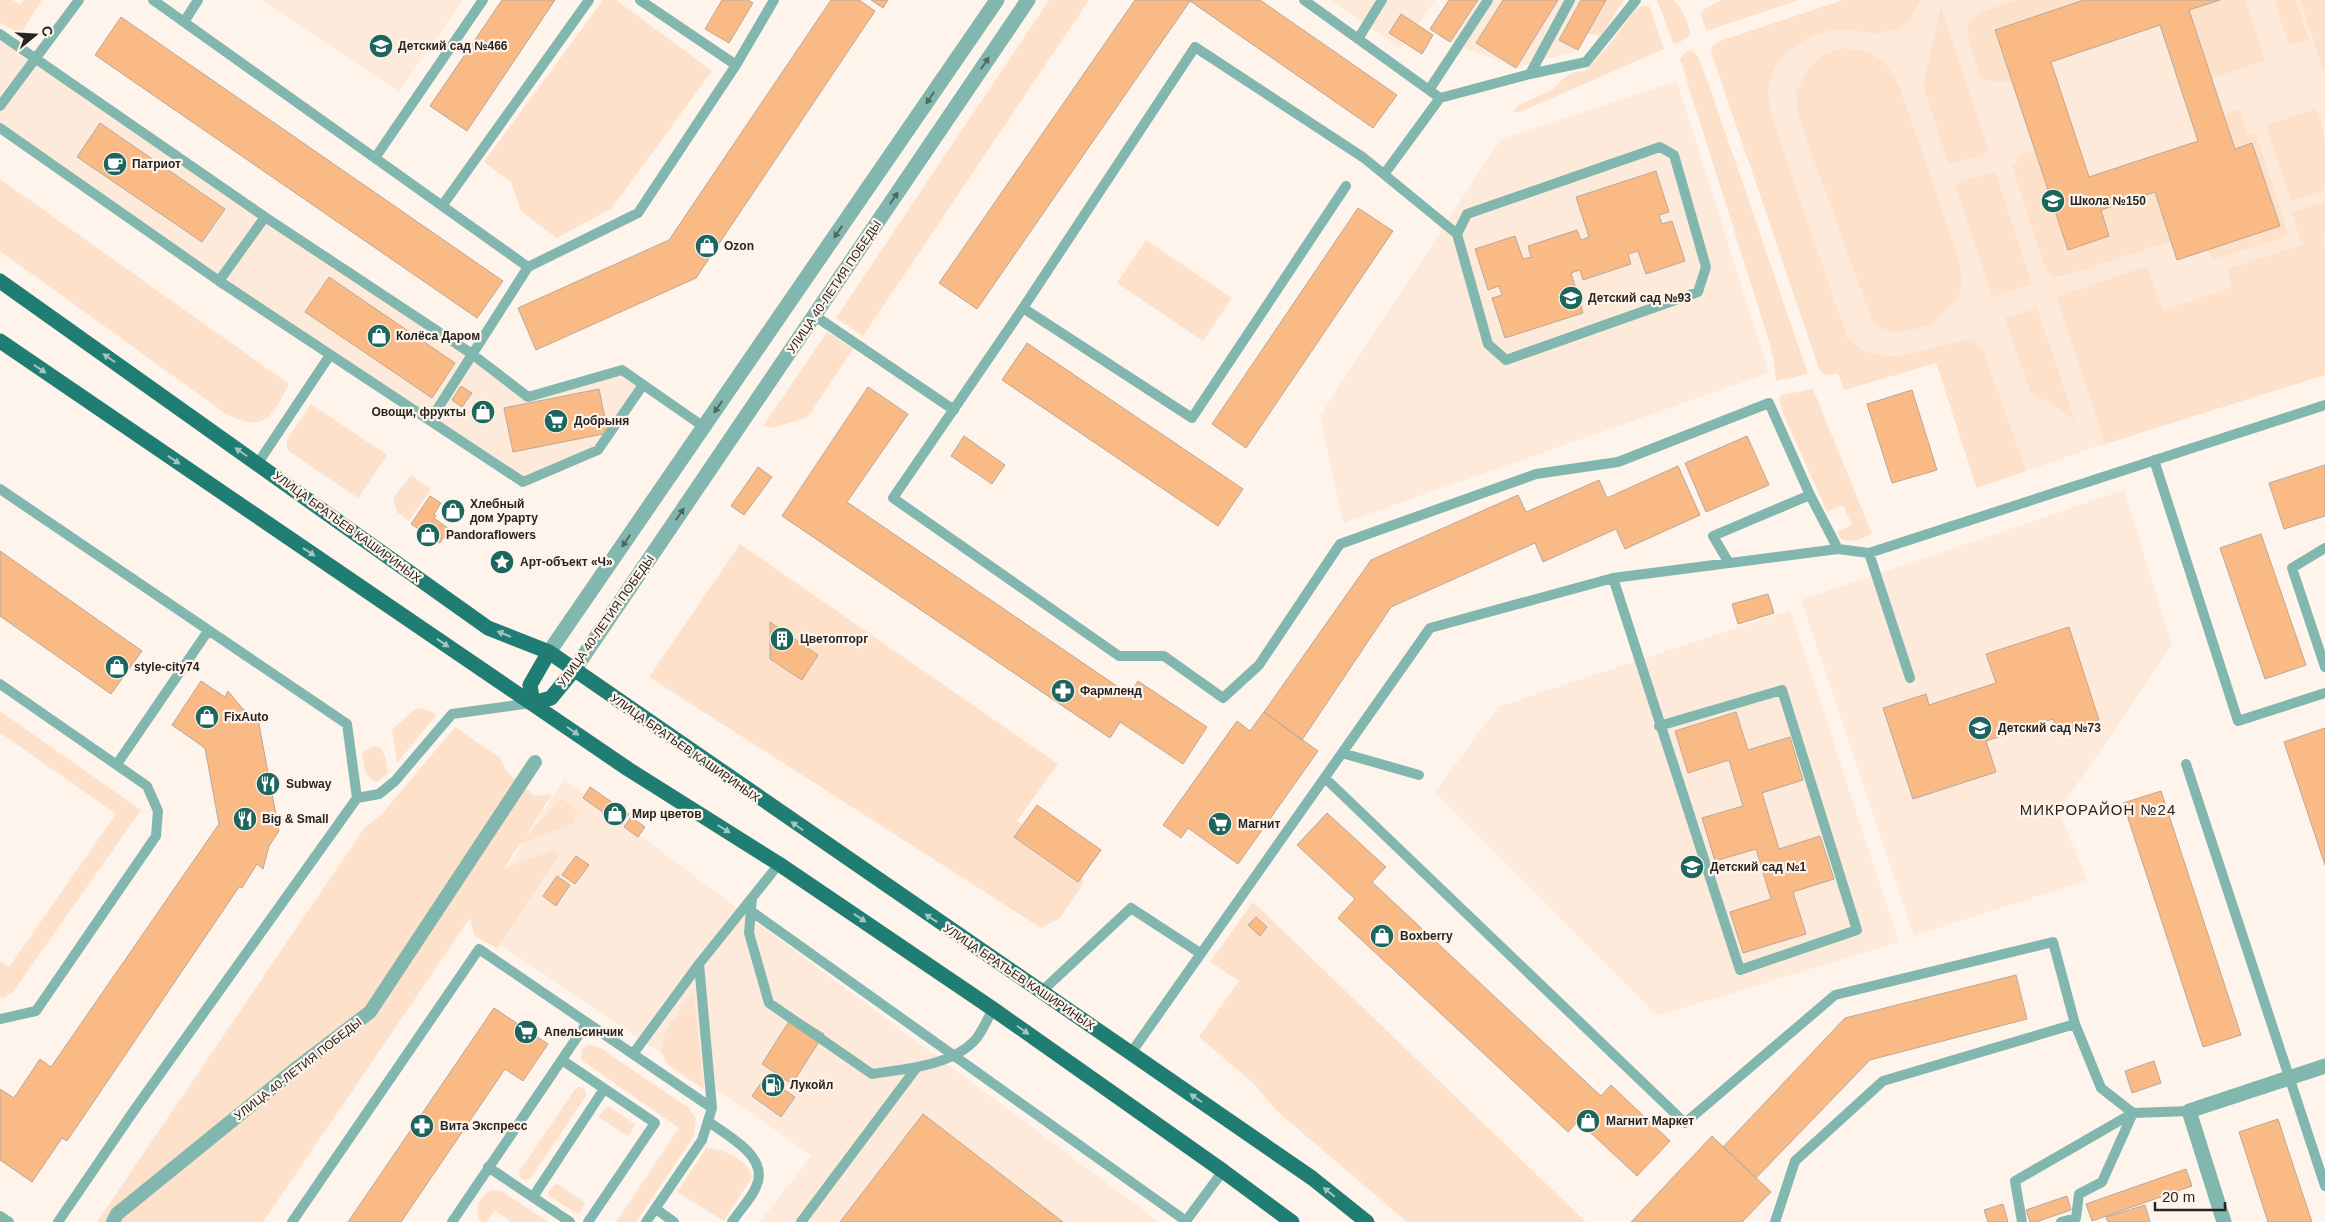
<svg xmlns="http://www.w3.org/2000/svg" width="2325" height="1222" viewBox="0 0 2325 1222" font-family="Helvetica,sans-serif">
<rect width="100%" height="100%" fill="#fef4ec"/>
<path fill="#feeadb" d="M261 0H463L399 92Z
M1330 0H1435L1401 49Z
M1449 0H1606L1578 50 1516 68 1450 42 1430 29Z
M1843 0H2325V375L2095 447 1977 488 1936 363 1844 390 1727 39Z
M0 34 528 397 622 370 643 385 598 450 523 482 0 128Z
M1677 81 1769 373 1343 523 1320 416 1501 139Z
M2124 490 2172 645 2059 811 2087 880 1914 936 1801 600Z
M1790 610 1899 942 1657 1016 1435 792 1498 707Z
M564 779 1159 1222H760L812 1155 471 925Z"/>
<path fill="#fee1ca" d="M0 0H13L20 5 24 0H42L23 30 17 32 0 23Z
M603 0H616L712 71 612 208 557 238 521 211 511 182 484 162Z
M1049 0H1089L863 336 836 318Z
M1606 0H1624L1601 35 1587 34Z
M1657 0H1673C1683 9 1688 21 1690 33L1687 38 1674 45Z
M1721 0H1799L1706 31 1701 14 1703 10Z
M1843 0H1921L1907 24C1899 27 1887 33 1878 33 1861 34 1846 27 1828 31 1799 38 1769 61 1768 93 1768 100 1771 109 1772 116L1847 337C1877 367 1908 355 1945 345 1954 343 1964 338 1972 341 1977 343 1981 348 1984 352L2026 471 1977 488 1936 363 1844 390 1838 374 1824 375 1819 369 1711 51 1713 45 1720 41Z
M2017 0H2084L1995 30 2012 81H1987L1980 77C1961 18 1957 19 2017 0Z
M2220 0H2246L2265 60 2212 79 2189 10Z
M2274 0H2296L2309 40 2289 46Z
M2300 0H2325V69L2323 70Z
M1941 5 1989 152 1949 165 1923 86Z
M1643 6H1649L1664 49 1522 111 1513 113 1517 106 1552 90 1565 77 1574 72 1585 71 1609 45 1636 9Z
M1843 48C1878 52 1884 57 1900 88L1959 259 1962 285 1958 297 1933 323 1914 330 1892 332 1879 327 1871 318 1798 116 1796 92 1808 70 1821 56Z
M1687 51H1693L1698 57 1708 82 1808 374 1776 381 1774 361 1769 341 1680 59Z
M2240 109 2247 132 2257 136 2287 231 2283 238 2214 259 2207 250 2280 226 2253 143 2235 149 2224 115Z
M2316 109 2325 139V190L2291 201 2266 125Z
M2035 149 2068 250 2109 236 2101 210 2155 192 2171 241 2064 276H2053L2046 270 2012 167 2022 154Z
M1995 171 2032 284 1992 297 1955 184Z
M0 179 289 384C271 418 266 433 226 414L0 251Z
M2325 202V237L2322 238 2325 248V375L2105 444 2057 297 2147 266 2163 310 2232 287 2227 269 2302 245 2291 212Z
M1146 240 1232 298 1203 341 1117 283Z
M2037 308 2075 420 2030 391 2005 318Z
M827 332 853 349 808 417 772 428 763 426Z
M1813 389 1872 534C1861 539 1853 543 1841 539L1837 532 1852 525 1843 505 1827 512 1782 411 1779 398 1782 395Z
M311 404 387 455 358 498 287 450V440Z
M411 475 431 489 409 521 397 512 393 498Z
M740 544 1058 764 1017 821 1079 865 1083 884 1060 918 1041 928 649 677Z
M421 708 437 714 397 763 392 730 415 709Z
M0 711 141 810 13 992 4 998 0 997V961L9 967 116 814 2 734 0 736Z
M455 727 500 758 507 772 534 796 552 794 526 836 561 798 575 808 577 813 574 823 519 845 504 869 552 850 558 853V857L497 949 474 935 470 918 263 1222H97L365 827 382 814Z
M373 746C386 745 386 762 388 773L378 782C364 780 364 764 362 753Z
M1253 902 1586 1222H1407L1277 1111 1252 1082 1199 1037 1239 981 1210 962Z
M694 993 704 1089C693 1081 679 1074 669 1065 646 1043 681 1011 694 993Z
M588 1045 599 1047 689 1108 696 1119 694 1136 636 1222H616L679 1128 584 1062 581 1058V1050Z
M579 1087 585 1090 586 1096 530 1179 524 1180 520 1177 519 1172 575 1089Z
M608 1106 635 1124 630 1135 627 1136 600 1118 599 1115Z
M706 1148C723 1148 748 1160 752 1177L724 1221 677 1192Z
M558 1184 583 1201 585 1204 579 1213H576L549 1196 548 1192 554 1185Z
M492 1190 503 1192 548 1222H511L495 1210 486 1222H481C473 1209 479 1196 492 1190Z"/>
<path fill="#faba85" stroke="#b9a89b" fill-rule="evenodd" d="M502 0H555L467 131 430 106Z
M722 0H748L753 3 729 43 705 29Z
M831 0H859L875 11 696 278 536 350 518 308 669 240Z
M871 0H888L883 8Z
M1135 0H1260L1397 95 1373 128 1190 1 977 309 939 283Z
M1449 0H1478L1450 42 1430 29Z
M1503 0H1558L1516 68 1476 43Z
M1581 0H1606L1578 50 1559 40Z
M2084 0H2220L2189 10 2235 149 2252 143 2280 226 2177 260 2155 192 2101 210 2109 236 2068 250 1995 30ZM2160 25 2198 141 2089 177 2051 62Z
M1401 14 1433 35 1422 54 1389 33Z
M121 17 503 281 477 318 95 55Z
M100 123 225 209 202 242 77 157Z
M1656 171 1669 212 1659 215 1662 224 1672 221 1685 261 1646 274 1638 251 1628 254 1631 264 1583 280 1580 270 1571 273 1583 313 1505 338 1492 298 1502 295 1499 286 1488 290 1475 249 1515 236 1523 259 1531 257 1528 246 1577 230 1581 240 1589 237 1576 197Z
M1358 208 1393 231 1246 448 1212 424Z
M329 277 455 363 432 398 305 312Z
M1027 343 1243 489 1218 526 1002 380Z
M461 386 472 393 462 407 452 400Z
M868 387 908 414 847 502 1130 695 1138 681 1207 727 1183 764 1120 722 1110 738 782 516Z
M599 389 608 433 513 452 504 408Z
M1912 390 1937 470 1892 483 1867 404Z
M479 401 495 411 489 421 473 411Z
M964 436 1005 465 992 484 951 456Z
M1747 436 1769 485 1706 512 1685 463Z
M2325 465V516L2284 529 2269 483Z
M1678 466 1700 515 1625 549 1616 529 1543 562 1535 543 1391 607 1302 740 1264 712 1371 560 1518 495 1526 512 1599 480 1607 498Z
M758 467 772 477 744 515 731 506Z
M430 496 441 503 434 514 436 516 434 518 449 529 440 543 411 524Z
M451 502 462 510 455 521 443 513Z
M2261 534 2306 665 2265 679 2220 548Z
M0 551 142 651 111 694 0 616Z
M1768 594 1774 613 1738 624 1732 604Z
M770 622 818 655 802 680 770 659Z
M2069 627 2099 720 2058 733 2053 719 1986 741 1996 772 1913 799 1883 708 1926 694 1929 705 1996 683 1986 654Z
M201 681 225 697 228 691 242 708 258 719 279 831 269 846 263 869 257 864 242 888 239 887 67 1141 62 1138 32 1182 0 1160V1089L14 1098 40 1059 51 1067 219 824 205 748 172 725Z
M1264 712 1318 751 1238 864 1188 828 1181 838 1163 825 1237 721 1250 731Z
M1736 712 1748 750 1790 737 1803 780 1762 793 1779 849 1820 836 1834 879 1793 892 1806 934 1743 953 1730 912 1771 899 1756 849 1715 861 1702 818 1743 806 1729 760 1688 773 1675 731Z
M2325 728V865L2284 742Z
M590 787 629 814 621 825 583 798Z
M2161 791 2241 1035 2203 1047 2123 803Z
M1037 805 1101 850 1078 882 1014 837Z
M1327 813 1386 867 1372 882 1601 1096 1611 1085 1670 1141 1637 1176 1578 1121 1568 1132 1338 918 1355 899 1297 845Z
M631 817 645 827 638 837 624 827Z
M576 856 589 865 575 884 562 875Z
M557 876 570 885 556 906 543 896Z
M1256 917 1267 927 1260 936 1248 925Z
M2016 975 2027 1019 1870 1060 1756 1178 1723 1147 1845 1018Z
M494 1008 548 1044 523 1081 505 1069 401 1222H348Z
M793 1015 824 1034 792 1084 762 1064Z
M2154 1061 2161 1083 2132 1093 2125 1071Z
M765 1077 795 1097 781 1117 752 1096Z
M923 1114 1063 1222H840Z
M2278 1119 2293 1165 2312 1222H2268L2239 1132Z
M1712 1136 1771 1192 1742 1222H1631Z
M2186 1169 2192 1186 2092 1221 2086 1204Z
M2067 1196 2071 1210 2036 1222H2030L2026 1210Z
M2003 1204 2008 1222H1988L1984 1210Z
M2145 1205 2150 1222H2108L2106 1217Z"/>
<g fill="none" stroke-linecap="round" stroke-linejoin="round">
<path stroke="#82b7af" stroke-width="10" d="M153 0 528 267 638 213 736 65 774 0
M640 0 736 65
M1304 0 1440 98 1385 173
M184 22 198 0
M0 34 265 217 472 354 528 397 622 370 704 427
M1358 39 1382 0
M1530 74 1570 0
M1429 90 1488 0
M1440 98 1530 74 1586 62 1636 0
M0 106 79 0
M0 128 219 281 523 482 598 450 643 385
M375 158 483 0
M442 206 589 0
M1457 234 1467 214 1660 147 1674 155 1706 267 1698 292 1506 360 1488 344 1457 234 1364 158 1195 47 1023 308 893 498 1119 656H1164L1223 698 1259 665 1340 544 1536 474 1618 462 1769 403 1810 495 1838 549
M219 281 265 217
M1023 308 1192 418 1346 186
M815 316 954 410
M431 419 528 267
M2154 460 2238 721 2325 693
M258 463 330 355
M0 489 347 724 357 798 135 1109 58 1222
M2325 548 2292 568 2325 667
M1869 553 1910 678
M1729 563 1713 536 1810 495
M1613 578 1740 970 1857 930 1782 690 1659 726
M0 684 147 786 158 811 156 836 36 1011 0 1019
M1342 753 1419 775
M117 764 208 631
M2186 764 2325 1186
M1325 778 1685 1123 1835 995 2053 942 2075 1024 2101 1088 2133 1113 2189 1111
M357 798 379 794 395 781 452 714 532 703
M752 898 749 933 769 1003 872 1074C905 1069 952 1066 976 1039 983 1030 988 1018 993 1009
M751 911 1186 1221 1223 1171
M1041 992 1131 908 1200 953
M1131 1053 1430 628 1613 578 1838 549 1869 553 2325 405
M633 1054 699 964 779 864
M562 1060 655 1123 588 1222
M709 1122C729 1137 770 1157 756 1187 751 1199 739 1211 732 1222
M488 1167 570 1222
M533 1197 604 1089
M656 1209 674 1222
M0 1216 9 1222
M292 1222 479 949 712 1108
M452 1222 586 1024
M646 1222 702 1140 712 1108 699 964
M801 1222 917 1067
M1775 1222 1795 1161 1883 1081 2075 1024
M2022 1222 2015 1181 2133 1113
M2061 1222 2076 1218 2079 1194 2102 1182 2133 1113"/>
<path stroke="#82b7af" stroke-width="14" d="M113 1222 117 1214 298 1067 370 1012 535 762"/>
<path stroke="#82b7af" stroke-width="15" d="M2224 1222 2189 1111 2325 1066"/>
<path stroke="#82b7af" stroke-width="15" d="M549 652 997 0
M574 670 1028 0"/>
<path stroke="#1f7d73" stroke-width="15" d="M0 281 488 628 549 652 1312 1178 1367 1222
M0 341 628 769 779 864 993 1009 1223 1171 1292 1222
M533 703 530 685 549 652
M533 703 551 698 574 670"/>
</g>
<defs><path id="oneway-solid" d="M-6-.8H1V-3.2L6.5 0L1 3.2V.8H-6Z" transform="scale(1.25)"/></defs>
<g fill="#526660">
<use href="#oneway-solid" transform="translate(985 63) rotate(-56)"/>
<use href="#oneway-solid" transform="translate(930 98) rotate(124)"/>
<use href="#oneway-solid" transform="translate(894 198) rotate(-56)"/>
<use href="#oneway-solid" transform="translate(838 232) rotate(124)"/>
<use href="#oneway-solid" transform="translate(718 407) rotate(125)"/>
<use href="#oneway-solid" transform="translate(680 514) rotate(-56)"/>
<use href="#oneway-solid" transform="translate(626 541) rotate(124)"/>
</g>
<g fill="#a5c4bc">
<use href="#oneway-solid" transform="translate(109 358) rotate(-145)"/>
<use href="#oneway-solid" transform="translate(40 369) rotate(34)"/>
<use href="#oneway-solid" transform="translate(241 452) rotate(-145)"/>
<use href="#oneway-solid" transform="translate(174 460) rotate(34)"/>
<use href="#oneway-solid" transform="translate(309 552) rotate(34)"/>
<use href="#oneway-solid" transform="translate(504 634) rotate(-158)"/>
<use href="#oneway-solid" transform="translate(443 643) rotate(34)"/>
<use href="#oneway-solid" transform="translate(573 731) rotate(35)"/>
<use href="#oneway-solid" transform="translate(797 826) rotate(-145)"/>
<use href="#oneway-solid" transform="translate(724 829) rotate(32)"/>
<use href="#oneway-solid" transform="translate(860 918) rotate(34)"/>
<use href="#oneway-solid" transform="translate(931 918) rotate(-146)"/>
<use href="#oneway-solid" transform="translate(1023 1030) rotate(35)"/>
<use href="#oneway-solid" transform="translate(1196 1098) rotate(-145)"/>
<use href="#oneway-solid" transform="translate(1329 1192) rotate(-141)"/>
</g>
<defs>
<g id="school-disc" transform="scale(1.25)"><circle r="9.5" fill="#1c665e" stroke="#fef4ec"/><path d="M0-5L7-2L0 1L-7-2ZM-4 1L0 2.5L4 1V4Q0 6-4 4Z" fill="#fff"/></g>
<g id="cafe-disc" transform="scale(1.25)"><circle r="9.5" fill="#1c665e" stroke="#fef4ec"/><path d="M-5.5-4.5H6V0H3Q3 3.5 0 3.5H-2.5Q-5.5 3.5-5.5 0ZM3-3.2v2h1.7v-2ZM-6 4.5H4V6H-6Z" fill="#fff"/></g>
<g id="shop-disc" transform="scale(1.25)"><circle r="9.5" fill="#1c665e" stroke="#fef4ec"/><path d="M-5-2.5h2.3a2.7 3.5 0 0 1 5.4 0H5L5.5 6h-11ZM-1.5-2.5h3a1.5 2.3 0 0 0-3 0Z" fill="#fff"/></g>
<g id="supermarket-disc" transform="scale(1.25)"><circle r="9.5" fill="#1c665e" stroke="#fef4ec"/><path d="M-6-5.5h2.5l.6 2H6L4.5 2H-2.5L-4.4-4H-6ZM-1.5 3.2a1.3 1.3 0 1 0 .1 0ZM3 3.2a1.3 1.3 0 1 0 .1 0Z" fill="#fff"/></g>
<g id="sight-disc" transform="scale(1.25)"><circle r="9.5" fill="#1c665e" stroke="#fef4ec"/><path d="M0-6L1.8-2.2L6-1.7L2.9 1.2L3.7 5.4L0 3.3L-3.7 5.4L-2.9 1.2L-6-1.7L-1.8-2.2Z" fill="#fff"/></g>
<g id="building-disc" transform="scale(1.25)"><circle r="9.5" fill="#1c665e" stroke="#fef4ec"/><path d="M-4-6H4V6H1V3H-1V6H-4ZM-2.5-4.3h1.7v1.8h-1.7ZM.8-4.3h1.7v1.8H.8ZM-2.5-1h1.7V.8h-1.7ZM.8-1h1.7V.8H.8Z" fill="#fff"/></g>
<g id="pharmacy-disc" transform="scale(1.25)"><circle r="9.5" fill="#1c665e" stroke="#fef4ec"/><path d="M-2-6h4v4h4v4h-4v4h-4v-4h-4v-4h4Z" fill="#fff"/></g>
<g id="restaurant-disc" transform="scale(1.25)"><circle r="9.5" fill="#1c665e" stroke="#fef4ec"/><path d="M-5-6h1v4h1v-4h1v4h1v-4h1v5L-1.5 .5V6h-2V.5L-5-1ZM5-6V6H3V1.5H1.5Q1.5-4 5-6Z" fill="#fff"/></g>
<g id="fuel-disc" transform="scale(1.25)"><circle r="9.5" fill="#1c665e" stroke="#fef4ec"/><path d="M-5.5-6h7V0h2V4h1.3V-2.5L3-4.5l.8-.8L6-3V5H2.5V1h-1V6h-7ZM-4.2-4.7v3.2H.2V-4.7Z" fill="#fff"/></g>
</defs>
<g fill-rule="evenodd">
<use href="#school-disc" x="381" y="46"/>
<use href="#cafe-disc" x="115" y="164"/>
<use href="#school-disc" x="2053" y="201"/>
<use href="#shop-disc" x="707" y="246"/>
<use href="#school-disc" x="1571" y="298"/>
<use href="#shop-disc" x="379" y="336"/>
<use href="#shop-disc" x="483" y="412"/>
<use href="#supermarket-disc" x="556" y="421"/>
<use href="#shop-disc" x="453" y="511"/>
<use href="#shop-disc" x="428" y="535"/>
<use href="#sight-disc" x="502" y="562"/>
<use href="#building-disc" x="782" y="639"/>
<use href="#shop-disc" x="117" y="667"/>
<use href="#pharmacy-disc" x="1063" y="691"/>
<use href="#shop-disc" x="207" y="717"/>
<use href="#school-disc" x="1980" y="728"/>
<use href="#restaurant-disc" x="268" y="784"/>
<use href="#shop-disc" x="615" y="814"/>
<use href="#restaurant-disc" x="245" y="819"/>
<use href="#supermarket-disc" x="1220" y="824"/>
<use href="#school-disc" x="1692" y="867"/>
<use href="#shop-disc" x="1382" y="936"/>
<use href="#supermarket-disc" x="526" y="1032"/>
<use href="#fuel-disc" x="773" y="1085"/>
<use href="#shop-disc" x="1588" y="1121"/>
<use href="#pharmacy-disc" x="422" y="1126"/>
</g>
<g text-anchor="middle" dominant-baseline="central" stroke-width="4.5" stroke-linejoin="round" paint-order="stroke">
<g font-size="12" font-weight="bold" fill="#2a241f" stroke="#fef4ec" text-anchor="start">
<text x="398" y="46">Детский сад №466</text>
<text x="132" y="164">Патриот</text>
<text x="2070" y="201">Школа №150</text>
<text x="724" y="246">Ozon</text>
<text x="1588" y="298">Детский сад №93</text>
<text x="396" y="336">Колёса Даром</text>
<text x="466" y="412" text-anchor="end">Овощи, фрукты</text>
<text x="574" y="421">Добрыня</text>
<text x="470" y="504">Хлебный<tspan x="470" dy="14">дом Урарту</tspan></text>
<text x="446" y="535">Pandoraflowers</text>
<text x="520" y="562">Арт-объект «Ч»</text>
<text x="800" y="639">Цветопторг</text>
<text x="134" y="667">style-city74</text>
<text x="1080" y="691">Фармленд</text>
<text x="224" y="717">FixAuto</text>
<text x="1998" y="728">Детский сад №73</text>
<text x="286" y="784">Subway</text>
<text x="632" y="814">Мир цветов</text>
<text x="262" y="819">Big &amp; Small</text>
<text x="1238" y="824">Магнит</text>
<text x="1710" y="867">Детский сад №1</text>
<text x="1400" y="936">Boxberry</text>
<text x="544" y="1032">Апельсинчик</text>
<text x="790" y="1085">Лукойл</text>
<text x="1606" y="1121">Магнит Маркет</text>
<text x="440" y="1126">Вита Экспресс</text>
</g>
<g font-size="12" fill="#2a241f" stroke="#fef4ec">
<text transform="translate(834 287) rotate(-56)">УЛИЦА 40-ЛЕТИЯ ПОБЕДЫ</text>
<text transform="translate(347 527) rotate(36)">УЛИЦА БРАТЬЕВ КАШИРИНЫХ</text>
<text transform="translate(606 621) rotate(-55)">УЛИЦА 40-ЛЕТИЯ ПОБЕДЫ</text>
<text transform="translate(685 748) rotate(35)">УЛИЦА БРАТЬЕВ КАШИРИНЫХ</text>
<text transform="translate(1019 977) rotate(34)">УЛИЦА БРАТЬЕВ КАШИРИНЫХ</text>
<text transform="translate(298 1069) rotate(-38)">УЛИЦА 40-ЛЕТИЯ ПОБЕДЫ</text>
</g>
<g font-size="15" letter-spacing="1" fill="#2a241f" stroke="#fef4ec">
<text x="2098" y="809">МИКРОРАЙОН №24</text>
</g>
</g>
<g transform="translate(35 35) rotate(72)" stroke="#fef4ec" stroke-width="4" paint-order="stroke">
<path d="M0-4L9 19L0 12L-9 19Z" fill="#2a241f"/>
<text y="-8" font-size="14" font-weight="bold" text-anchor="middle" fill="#2a241f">С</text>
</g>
<path d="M2155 1202v8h70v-8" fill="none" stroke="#2a241f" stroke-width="2.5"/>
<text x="2162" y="1202" font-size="15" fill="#2a241f" stroke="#fef4ec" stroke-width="4" paint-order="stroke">20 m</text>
</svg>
